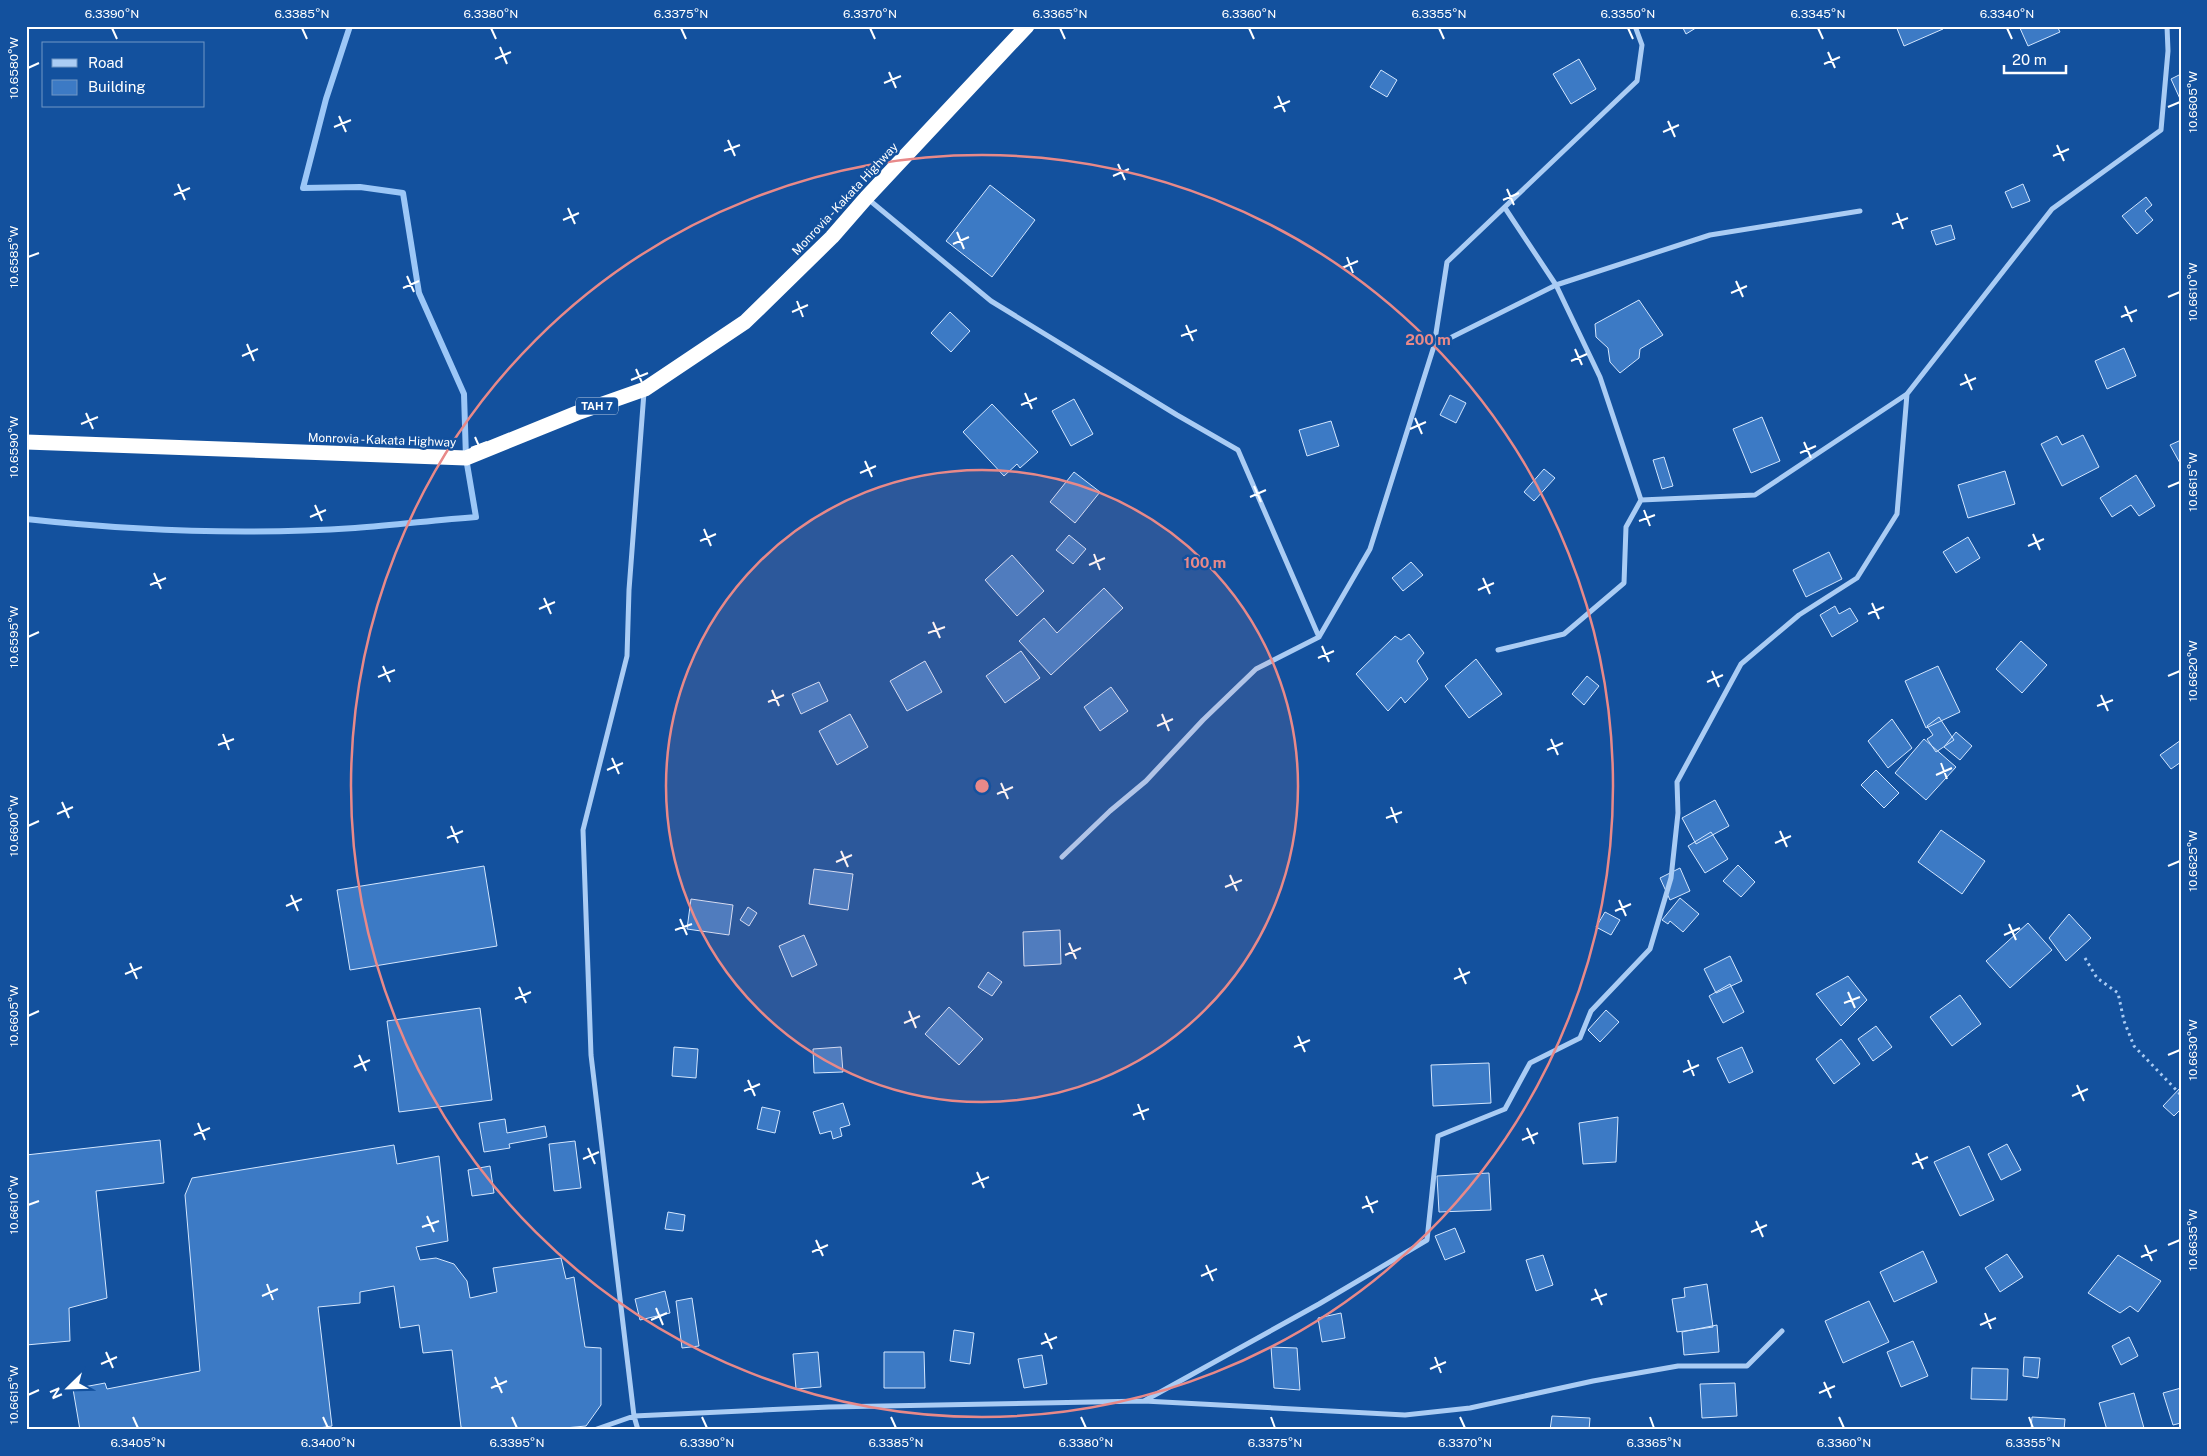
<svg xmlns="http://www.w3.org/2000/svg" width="2207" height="1456" viewBox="0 0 2207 1456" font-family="'Public Sans',sans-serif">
<rect width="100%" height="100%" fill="#13519e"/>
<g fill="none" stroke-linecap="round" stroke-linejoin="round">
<path stroke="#9cc7f7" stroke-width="6" d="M26 519C135 531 246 535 355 528 396 525 436 520 476 517L466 458 464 394 419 293 403 193 360 187 303 188 326 99 350 26"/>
</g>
<path fill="#3c7ac5" stroke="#d3e6fe" d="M1682 26H1699L1686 34Z
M1896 26H1942L1943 29 1904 46Z
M2019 26H2057L2060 32 2028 46Z
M1579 59 1596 89 1571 104 1553 74Z
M1381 70 1397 80 1387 97 1370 87Z
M2181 74V101L2171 79Z
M2023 184 2030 201 2012 208 2005 192Z
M990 185 1035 220 992 277 946 241Z
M2146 197 2152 205 2145 211 2153 220 2137 234 2122 216Z
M1951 225 1955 239 1936 245 1931 231Z
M1639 300 1663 335 1640 349 1639 358 1620 373 1610 362 1608 348 1596 337 1595 324Z
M950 312 970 331 951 352 931 333Z
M2124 348 2136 376 2107 389 2095 361Z
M1450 395 1466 403 1456 423 1440 415Z
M1074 399 1093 434 1071 446 1052 411Z
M992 404 1038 452 1020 468 1017 464 1004 476 963 432Z
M1762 417 1780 461 1751 473 1733 429Z
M1331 421 1339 446 1307 456 1299 430Z
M2083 435 2099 467 2062 486 2041 444 2057 436 2062 445Z
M2181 440V465L2170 445Z
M1664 457 1673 486 1662 489 1653 460Z
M1544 469 1555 478 1534 501 1524 492Z
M2005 471 2015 504 1968 518 1958 485Z
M1074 472 1100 492 1075 523 1050 502Z
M2136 475 2155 506 2139 516 2131 505 2112 517 2100 498Z
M1069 535 1086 549 1073 564 1056 550Z
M1968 537 1980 558 1956 573 1943 552Z
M1829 552 1842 579 1806 597 1793 570Z
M1012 555 1044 591 1017 616 985 580Z
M1411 562 1423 575 1403 591 1392 578Z
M1104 588 1123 608 1051 675 1019 641 1044 618 1057 633Z
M1835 606 1839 614 1850 608 1858 621 1832 637 1820 615Z
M1409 634 1424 653 1417 661 1428 679 1405 703 1401 697 1388 711 1356 674 1395 636 1401 640Z
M2021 641 2047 665 2022 693 1996 669Z
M1021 651 1040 678 1005 703 986 676Z
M1476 659 1502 694 1469 718 1445 686Z
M925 661 942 692 907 711 890 681Z
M1938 666 1960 712 1926 728 1905 681Z
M1587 676 1599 686 1584 705 1572 694Z
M819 682 828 701 801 714 792 694Z
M1111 687 1128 711 1100 731 1084 707Z
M850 714 868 747 837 765 819 731Z
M1939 717 1954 740 1936 752 1927 739 1933 735 1927 726Z
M1892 719 1912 748 1888 768 1868 741Z
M1956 732 1972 746 1960 760 1944 747Z
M1924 739 1956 767 1926 800 1895 773Z
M2181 740V762L2171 769 2160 755Z
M1876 770 1899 793 1884 808 1861 785Z
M1715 800 1729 826 1696 844 1682 818Z
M1941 830 1985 861 1962 894 1918 862Z
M1711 832 1728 859 1705 873 1688 846Z
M1738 865 1755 882 1741 897 1723 881Z
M484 866 497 946 350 970 337 890Z
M1680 868 1690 891 1670 900 1660 878Z
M814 869 853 874 848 910 809 904Z
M1680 898 1699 914 1683 932 1670 921 1668 924 1662 920Z
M691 899 733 905 729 935 687 929Z
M748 907 757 913 749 926 740 920Z
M1605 912 1620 920 1611 935 1596 927Z
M2069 914 2091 938 2066 961 2049 938Z
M2028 923 2052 950 2010 988 1986 961Z
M1060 930 1061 964 1024 966 1023 932Z
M804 935 817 965 792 977 779 946Z
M1730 956 1742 981 1716 993 1704 969Z
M988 972 1002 982 992 996 978 987Z
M1848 976 1867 1000 1841 1026 1816 994Z
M1730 984 1744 1012 1723 1023 1709 996Z
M1960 995 1981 1024 1952 1046 1930 1017Z
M949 1007 983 1039 959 1065 925 1034Z
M480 1008 492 1100 399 1112 387 1021Z
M1606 1010 1619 1022 1600 1042 1588 1030Z
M1876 1026 1892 1047 1873 1061 1858 1039Z
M1841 1039 1860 1064 1834 1084 1816 1059Z
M674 1047 698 1049 696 1078 672 1076Z
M841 1047 843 1072 814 1073 813 1049Z
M1742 1047 1753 1072 1729 1083 1717 1058Z
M1489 1063 1491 1103 1433 1106 1431 1065Z
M2181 1087V1109L2174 1116 2163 1106Z
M843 1103 850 1125 840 1128 842 1136 833 1139 831 1131 820 1134 813 1112Z
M762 1107 780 1111 775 1133 757 1129Z
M1618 1117 1616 1162 1583 1164 1579 1123Z
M505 1119 507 1133 545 1126 547 1137 509 1144 510 1148 484 1152 479 1123Z
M160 1140 164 1183 96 1191 107 1298 69 1308 70 1341 26 1345V1155Z
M575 1141 581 1188 554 1191 549 1144Z
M2007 1144 2021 1170 2001 1180 1988 1154Z
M394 1145 397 1164 439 1156 448 1241 416 1247 420 1260 436 1258 454 1264 467 1281 470 1298 497 1292 493 1268 561 1258 566 1279 574 1277 585 1347 601 1348V1405L586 1426 543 1430H468L461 1427 452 1350 423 1353 419 1325 400 1328 394 1286 360 1292V1303L318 1307 332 1426 319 1428V1430H80L73 1389 105 1383 107 1389 200 1371 185 1195 192 1178Z
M1969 1146 1994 1200 1960 1216 1934 1162Z
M490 1166 494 1193 472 1196 468 1170Z
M1489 1173 1491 1210 1439 1212 1437 1176Z
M668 1212 685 1215 683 1231 665 1229Z
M1455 1228 1465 1252 1445 1260 1435 1236Z
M1923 1251 1937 1282 1894 1302 1880 1272Z
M2007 1254 2023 1277 2000 1292 1985 1268Z
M1543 1255 1553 1285 1536 1291 1526 1260Z
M2118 1255 2161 1281 2138 1312 2130 1306 2120 1313 2088 1293Z
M1707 1284 1713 1327 1677 1332 1672 1299 1685 1297 1684 1288Z
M665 1291 670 1313 640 1320 635 1299Z
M692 1298 699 1346 682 1348 676 1301Z
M1869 1301 1889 1342 1843 1363 1825 1321Z
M1341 1313 1345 1338 1322 1342 1318 1318Z
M1717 1325 1719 1352 1684 1355 1682 1332Z
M954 1330 974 1333 970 1364 950 1361Z
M2129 1337 2138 1356 2121 1365 2112 1346Z
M1913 1341 1928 1376 1901 1387 1887 1352Z
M1271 1347 1297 1348 1300 1390 1274 1388Z
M818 1352 821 1387 796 1389 793 1354Z
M884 1352H924L925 1388H884Z
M1042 1355 1047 1384 1024 1388 1018 1359Z
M2024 1357 2040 1358 2038 1378 2023 1376Z
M1972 1368 2008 1369 2007 1400 1971 1399Z
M1735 1383 1737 1416 1702 1418 1700 1384Z
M2181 1388V1423L2173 1425 2163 1393Z
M2134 1393 2144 1428 2107 1430 2099 1403Z
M1552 1416 1590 1418 1589 1430H1550Z
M2032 1417 2065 1419 2064 1430H2031Z"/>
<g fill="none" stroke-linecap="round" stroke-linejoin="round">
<path stroke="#aaccf4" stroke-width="3" stroke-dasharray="2.5 4" stroke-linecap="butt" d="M2085 958 2097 978 2118 993 2124 1021 2134 1046 2181 1095"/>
<path stroke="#aaccf4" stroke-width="5" d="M868 199 991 301 1177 415 1238 450 1319 637
M1505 208 1556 285 1600 377 1641 500
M1434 346 1556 285 1710 235 1860 211
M1498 650 1564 634 1624 583 1626 527 1641 500 1755 495 1907 394 2052 209 2161 130 2168 51 2167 26
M1062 857 1110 811 1146 781 1203 720 1256 669 1319 637 1370 549 1434 346 1447 262 1637 81 1642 45 1635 26
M1144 1401 1319 1304 1427 1240 1438 1136 1505 1109 1530 1063 1580 1038 1591 1011 1650 949 1671 878 1678 813 1677 782 1741 664 1799 615 1857 578 1897 514 1907 394
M594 1430 634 1416 829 1407 1144 1401 1405 1415 1470 1408 1593 1381 1678 1366H1747L1782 1331
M638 1430 634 1416 591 1055 583 830 627 656 629 590 644 392"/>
<path stroke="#fff" stroke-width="15" d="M26 442 466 458 577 413 645 389 745 322 832 237 866 198 1027 26"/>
</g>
<path fill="none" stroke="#fff" stroke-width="2" d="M112 28 117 39M302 28 307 39M491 28 496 39M681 28 686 39M870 28 875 39M1060 28 1065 39M1249 28 1254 39M1439 28 1444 39M1628 28 1633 39M1818 28 1823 39M2007 28 2012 39M500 47 507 64M1828 52 1835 68M495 59 511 52M1824 64 1840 57M28 68 39 63M889 72 896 88M884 83 901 76M1278 96 1285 112M2168 107 2180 102M1274 108 1290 101M339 116 346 132M1668 121 1675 137M334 127 351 120M1663 132 1679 125M728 140 735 156M2057 145 2064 161M724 151 740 145M2053 156 2069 149M1118 164 1125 180M1113 176 1129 169M178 184 185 200M1507 189 1514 205M174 195 190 188M1503 200 1519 193M568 208 575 224M1897 213 1903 229M563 220 579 213M1892 224 1908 218M957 232 964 249M953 244 969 237M28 257 39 253M1347 257 1353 273M1342 268 1358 261M407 276 414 292M1736 281 1743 297M403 288 419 281M1731 293 1747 286M2168 297 2180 292M797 301 803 317M2125 306 2132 322M792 312 808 305M2121 317 2137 310M1186 325 1193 341M1181 336 1197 330M247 344 254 361M1575 349 1582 365M242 356 258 349M1571 361 1587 354M636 369 643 385M1965 374 1972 390M631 380 648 373M1960 385 1976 378M1025 393 1032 409M1021 405 1037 398M86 413 93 429M1415 418 1422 434M81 424 98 417M1410 429 1426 422M475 437 482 453M1804 442 1811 458M28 447 39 442M471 448 487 442M1800 453 1816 446M865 461 872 477M860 473 876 466M1254 486 1261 502M2168 487 2180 482M1250 497 1266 490M315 505 322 521M1644 510 1650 526M310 517 326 510M1639 521 1655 515M704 529 711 546M2033 534 2040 550M700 541 716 534M2028 546 2044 539M1094 554 1100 570M1089 565 1105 558M154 573 161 589M1483 578 1490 594M150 585 166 578M1478 590 1494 583M544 598 551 614M1872 603 1879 619M539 609 555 602M1868 614 1884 607M933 622 940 638M928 633 945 627M28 637 39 632M1322 646 1329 662M1318 658 1334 651M383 666 390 682M1712 671 1719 687M2168 676 2180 671M378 677 395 670M1707 682 1723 675M772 690 779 706M2101 695 2108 711M768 702 784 695M2097 706 2113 700M1162 714 1169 731M1157 726 1173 719M223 734 229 750M1551 739 1558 755M218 745 234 739M1547 750 1563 743M612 758 619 774M1941 763 1947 779M607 770 623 763M1936 775 1952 768M1001 783 1008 799M997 794 1013 787M62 802 69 818M1391 807 1397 823M57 814 73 807M1386 818 1402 812M28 826 39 821M451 826 458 843M1780 831 1787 847M447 838 463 831M1775 843 1791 836M841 851 848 867M836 862 852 855M2168 866 2180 861M1230 875 1237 891M1225 887 1242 880M291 895 298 911M1619 900 1626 916M286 906 302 899M1615 911 1631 904M680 919 687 935M2009 924 2016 940M675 930 692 924M2004 935 2020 928M1069 943 1076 959M1065 955 1081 948M130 963 137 979M1459 968 1466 984M125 974 142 967M1454 979 1470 972M519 987 526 1003M1848 992 1855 1008M515 999 531 992M1844 1003 1860 997M909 1011 916 1028M28 1016 39 1011M904 1023 920 1016M1298 1036 1305 1052M1294 1047 1310 1040M359 1055 366 1071M2168 1055 2180 1050M1688 1060 1694 1076M354 1067 370 1060M1683 1072 1699 1065M748 1080 755 1096M2077 1085 2084 1101M744 1091 760 1084M2072 1096 2088 1089M1138 1104 1144 1120M1133 1115 1149 1109M198 1123 205 1140M1527 1128 1534 1144M194 1135 210 1128M1522 1140 1538 1133M588 1148 595 1164M1916 1153 1923 1169M583 1159 599 1152M1912 1164 1928 1157M977 1172 984 1188M972 1184 989 1177M1366 1196 1373 1213M28 1205 39 1201M1362 1208 1378 1201M427 1216 434 1232M1756 1221 1763 1237M422 1227 439 1221M1751 1232 1767 1225M816 1240 823 1256M2145 1245 2152 1261M2168 1245 2180 1240M812 1252 828 1245M2141 1257 2157 1250M1206 1265 1213 1281M1201 1276 1217 1269M267 1284 273 1300M1595 1289 1602 1305M262 1296 278 1289M1591 1300 1607 1294M656 1308 663 1325M1985 1313 1991 1329M651 1320 667 1313M1980 1325 1996 1318M1045 1333 1052 1349M1041 1344 1057 1337M106 1352 113 1368M1435 1357 1441 1373M101 1364 117 1357M1430 1369 1446 1362M495 1377 502 1393M1824 1382 1831 1398M491 1388 507 1381M1819 1393 1835 1386M28 1395 39 1390M133 1417 138 1428M323 1417 328 1428M512 1417 517 1428M702 1417 707 1428M891 1417 896 1428M1081 1417 1086 1428M1271 1417 1275 1428M1460 1417 1465 1428M1650 1417 1654 1428M1839 1417 1844 1428M2029 1417 2033 1428"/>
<circle cx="982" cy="786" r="316" fill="#e88989" fill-opacity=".12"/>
<g fill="none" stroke="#e88989" stroke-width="2.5">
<circle cx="982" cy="786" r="316"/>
<circle cx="982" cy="786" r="631"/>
</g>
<g text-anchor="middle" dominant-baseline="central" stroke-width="5" stroke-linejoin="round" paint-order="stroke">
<rect fill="#13519e" stroke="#b8cbe2" stroke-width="1" x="576" y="397.5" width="42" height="17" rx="4"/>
<g font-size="11" font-weight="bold" fill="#fff">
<text x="597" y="406">TAH 7</text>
</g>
<g font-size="12" fill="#fff" stroke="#13519e">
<text transform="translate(845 199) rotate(-47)">Monrovia - Kakata Highway</text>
<text transform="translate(382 440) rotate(2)">Monrovia - Kakata Highway</text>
</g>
</g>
<circle cx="982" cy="786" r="8" fill="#e88989" stroke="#13519e" stroke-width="2.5"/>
<g font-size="15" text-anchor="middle" font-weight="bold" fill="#e88989" stroke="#13519e" stroke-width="5" stroke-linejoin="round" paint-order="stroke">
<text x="1428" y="345">200 m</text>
<text x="1205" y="568">100 m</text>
</g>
<rect width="2207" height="1456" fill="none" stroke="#13519e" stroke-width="55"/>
<rect x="42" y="42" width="162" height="65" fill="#13519e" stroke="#7197c5"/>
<rect x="52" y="59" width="25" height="8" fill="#aaccf4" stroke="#7197c5"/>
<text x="88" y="68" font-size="15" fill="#ffffff">Road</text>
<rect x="52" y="80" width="25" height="15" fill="#3c7ac5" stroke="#7197c5"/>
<text x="88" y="92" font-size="15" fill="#ffffff">Building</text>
<g transform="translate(68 1388) rotate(247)" stroke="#13519e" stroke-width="4" paint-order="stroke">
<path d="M0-4L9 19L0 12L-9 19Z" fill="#ffffff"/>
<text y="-8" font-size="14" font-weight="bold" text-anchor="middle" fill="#ffffff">N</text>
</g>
<path d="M2004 65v8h62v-8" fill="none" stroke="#ffffff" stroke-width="2.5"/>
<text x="2012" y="65" font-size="15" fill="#ffffff" stroke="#13519e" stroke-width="4" paint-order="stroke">20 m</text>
<rect x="28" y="28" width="2152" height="1400" fill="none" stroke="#fff" stroke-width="2"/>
<g font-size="12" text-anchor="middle" fill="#fff">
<text x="112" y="18">6.3390°N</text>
<text x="302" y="18">6.3385°N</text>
<text x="491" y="18">6.3380°N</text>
<text x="681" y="18">6.3375°N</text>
<text x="870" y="18">6.3370°N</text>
<text x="1060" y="18">6.3365°N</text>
<text x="1249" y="18">6.3360°N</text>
<text x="1439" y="18">6.3355°N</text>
<text x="1628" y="18">6.3350°N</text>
<text x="1818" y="18">6.3345°N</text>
<text x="2007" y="18">6.3340°N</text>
<text transform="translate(14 68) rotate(-90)" y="4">10.6580°W</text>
<text transform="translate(2193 102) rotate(-90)" y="4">10.6605°W</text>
<text transform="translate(14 257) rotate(-90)" y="4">10.6585°W</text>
<text transform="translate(2193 292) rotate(-90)" y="4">10.6610°W</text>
<text transform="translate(14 447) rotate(-90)" y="4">10.6590°W</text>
<text transform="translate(2193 482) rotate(-90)" y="4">10.6615°W</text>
<text transform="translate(14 637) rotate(-90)" y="4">10.6595°W</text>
<text transform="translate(2193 671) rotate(-90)" y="4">10.6620°W</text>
<text transform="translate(14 826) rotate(-90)" y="4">10.6600°W</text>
<text transform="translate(2193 861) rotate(-90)" y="4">10.6625°W</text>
<text transform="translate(14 1016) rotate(-90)" y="4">10.6605°W</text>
<text transform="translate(2193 1050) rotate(-90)" y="4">10.6630°W</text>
<text transform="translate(14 1205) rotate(-90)" y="4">10.6610°W</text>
<text transform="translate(2193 1240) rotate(-90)" y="4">10.6635°W</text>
<text transform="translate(14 1395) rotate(-90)" y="4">10.6615°W</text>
<text x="138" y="1447">6.3405°N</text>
<text x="328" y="1447">6.3400°N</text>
<text x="517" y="1447">6.3395°N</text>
<text x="707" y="1447">6.3390°N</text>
<text x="896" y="1447">6.3385°N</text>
<text x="1086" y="1447">6.3380°N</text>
<text x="1275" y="1447">6.3375°N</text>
<text x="1465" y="1447">6.3370°N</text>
<text x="1654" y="1447">6.3365°N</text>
<text x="1844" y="1447">6.3360°N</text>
<text x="2033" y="1447">6.3355°N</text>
</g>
</svg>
